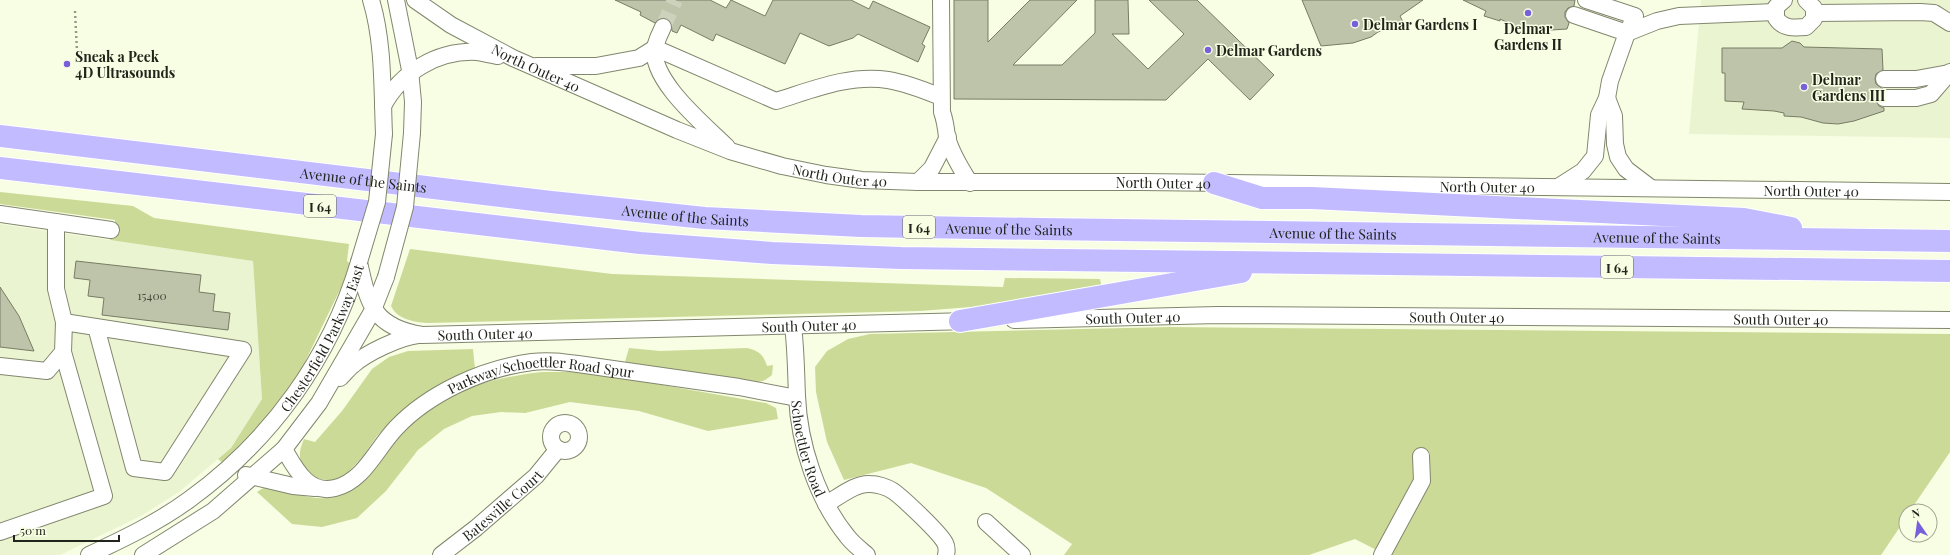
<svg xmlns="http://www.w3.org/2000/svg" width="1950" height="555" viewBox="0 0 1950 555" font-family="'Playfair Display',serif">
<rect width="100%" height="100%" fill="#f7fee3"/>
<path fill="#ebf4d1" d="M1701 0H1950V138L1689 134Z
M0 224 253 261 262 399 231 448 179 492 141 516 60 555H0Z"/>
<path fill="#ccda98" d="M0 192 133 206 154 218 349 244 347 261 352 265 302 368 272 415 223 463 218 459 231 448 262 399 253 261 110 240 115 220 0 204Z
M410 249 612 274 1003 287 1005 278 1100 279 1102 288 984 306 920 311 427 323C413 322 397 319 391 306Z
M1169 327 1950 334V452L1910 511H1906V518L1881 555H1386L1355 539 1309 555H1064L1072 544 986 488 911 463 844 480 827 442 816 392 815 367 827 351 848 339 870 334Z
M629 348 660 351 747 348C759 351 763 354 767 366L773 365 772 375C764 382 758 383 748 382L625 362Z
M473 349 475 369 440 384 400 413 377 436 363 456 343 478 335 481 312 478C300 462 296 458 304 439L315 442 342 411 372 369 389 357 408 351Z
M542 372H588L766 403 776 408 778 419 708 431 639 411 570 402 525 413 501 412 472 416 444 429 418 450 386 491 357 518 322 527 292 524 257 492C262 489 268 485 274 486 279 486 286 490 291 492 307 498 325 501 341 495 363 486 378 460 392 443 434 395 481 379 542 372Z"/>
<path fill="#bec4aa" stroke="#777c64" d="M615 0H710L726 8 731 0 765 16 773 0H851L869 9 873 1 930 27 922 44 925 46 918 62 858 34 853 38 829 46 800 33 785 64 716 34 713 41 681 25 677 33 672 31 671 22 668 19 662 18 655 23 640 15 641 12Z
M954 0H988V42L1030 0H1077L1013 65H1062L1095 33V0H1128L1129 34H1112L1148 69 1184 34 1149 0H1197L1274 75 1250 100 1208 59 1166 100 954 99Z
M1302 0H1423L1400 16 1403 22 1378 32 1371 37 1353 43 1321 46Z
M1463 0H1575L1574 6 1568 8 1565 12V17L1569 23 1567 29 1535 31 1517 27 1500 19V21L1484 16 1486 11Z
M1792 41 1800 43 1804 47 1882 49 1883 70 1876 74 1875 79 1876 84 1883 89 1876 93 1875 98 1879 106 1884 108V111L1854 121 1838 124 1823 123 1801 117 1784 116V113L1774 111 1742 109 1744 102 1725 101V73H1722V48H1782Z
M76 261 201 275 199 292 215 294 213 311 230 313 228 330 102 315 104 298 88 296 90 280 74 278Z
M0 287 19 316 34 351 0 347Z"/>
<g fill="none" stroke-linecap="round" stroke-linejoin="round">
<path stroke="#ccd2bb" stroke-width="16" stroke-dasharray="16 8" stroke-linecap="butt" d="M663 27 675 0"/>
<g stroke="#81876e" stroke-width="18">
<g id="minor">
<path d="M371 0C384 43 382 90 384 134"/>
<path d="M396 0 410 70 413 102 412 133"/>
<path id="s1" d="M415 0 451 25 513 58 677 130 730 151 782 166 826 175 862 180 918 182H1141L1950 192"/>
<path d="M941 0 942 112C945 120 946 128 947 137 951 153 961 169 970 183"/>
<path d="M1586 0 1635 16 1627 33"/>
<path d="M1784 0 1776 7V18C1783 29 1794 28 1806 27L1814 19V8L1806 0"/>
<path d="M1815 13 1920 12 1934 13 1950 23"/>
<path d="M663 27C660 33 657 40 655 47 649 80 706 126 727 147"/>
<path d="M1627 33 1657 21 1679 16 1775 12"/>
<path d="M655 48 776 101C812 90 849 74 888 80 906 83 924 90 941 97"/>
<path d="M536 66H596L639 58 655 48"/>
<path d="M1884 79H1916L1949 73"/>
<path d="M1607 98 1614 116 1615 144 1618 157 1626 169 1651 188"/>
<path d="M1884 98H1916L1931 94 1950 72"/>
<path d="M383 106C401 72 438 50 477 52 484 53 492 55 498 56"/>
<path d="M918 182 932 168 948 137"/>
<path d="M1558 187 1583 171 1595 156 1599 115 1607 98 1610 81 1627 33 1574 15"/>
<path d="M0 214 111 230"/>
<path d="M56 222V289L64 322"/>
<path id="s2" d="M359 262C368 305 374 327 422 335L970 321"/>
<path id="s3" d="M1014 320 1218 315 1950 320"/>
<path id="s4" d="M793 326C796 350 796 373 797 396 799 444 817 499 847 536 852 543 860 549 867 555"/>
<path d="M0 366 47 371 63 352 64 322 243 350 165 472 134 468 96 327"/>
<path d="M340 378C344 374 348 369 353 365 366 353 400 337 418 335"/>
<circle cx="565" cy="437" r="14"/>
<path id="s5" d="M284 449C295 468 308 495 335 488 364 481 376 449 396 428 429 393 484 368 532 362 548 360 563 362 578 364L739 387 797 398"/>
<path d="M246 475 293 486 315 488"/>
<path d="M826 504C839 497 855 483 870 484 877 484 887 487 893 491 903 498 940 533 945 543 947 547 947 551 946 555"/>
<path d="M986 522 1022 555"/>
<path d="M0 532 104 496 63 352"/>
<path id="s6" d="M89 555C123 539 159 522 190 499 271 440 330 359 359 262"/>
<path d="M143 555 213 511 284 449 319 403 373 310 386 277"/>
<path id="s7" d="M441 555 476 528 536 476 558 449"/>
<path d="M1382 555 1422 481 1421 456"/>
</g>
</g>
<g stroke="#fff" stroke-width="24">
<g id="highway">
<path id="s8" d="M0 136 551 202 705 218 781 222 861 226 1040 229 1950 241"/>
<path d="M0 168 640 243 772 253 901 258 1950 271"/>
<path d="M1214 183 1262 198H1312L1744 219 1791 228"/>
<path d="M960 321 1241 272"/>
</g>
</g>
<path stroke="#969b88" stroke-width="2.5" stroke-dasharray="2 3" stroke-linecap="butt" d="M75 11 77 51"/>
<use href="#minor" stroke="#fff" stroke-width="16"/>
<use href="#highway" stroke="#c2bbff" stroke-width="22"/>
<g stroke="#81876e" stroke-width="18" stroke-linecap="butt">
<path id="minor-bridge" d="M359 262 377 202 384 134
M386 277 405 207 412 133"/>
</g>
<use href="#minor-bridge" stroke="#fff" stroke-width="16"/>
</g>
<g fill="#7860db" stroke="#f7fee3" stroke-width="1.5">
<circle cx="1528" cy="13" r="4"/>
<circle cx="1355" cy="24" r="4"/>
<circle cx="1208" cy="50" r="4"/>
<circle cx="67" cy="64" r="4"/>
<circle cx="1804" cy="87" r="4"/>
</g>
<g text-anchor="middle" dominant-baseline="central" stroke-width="3" stroke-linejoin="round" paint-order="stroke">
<g font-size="12" fill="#484c3e">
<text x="152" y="295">15400</text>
</g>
<g fill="#f7fee3" stroke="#616556" stroke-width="1">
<rect x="304" y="195" width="32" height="22" rx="3"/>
<rect x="903" y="216" width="32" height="22" rx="3"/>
<rect x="1601" y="256" width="32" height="22" rx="3"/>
</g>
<g font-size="13" font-weight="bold" fill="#21241a">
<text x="320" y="206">I 64</text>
<text x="919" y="227">I 64</text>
<text x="1617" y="267">I 64</text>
</g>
<g font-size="14" font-weight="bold" fill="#21241a" stroke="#f7fee3" text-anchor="start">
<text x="1363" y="24">Delmar Gardens I</text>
<text x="1528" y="28" text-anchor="middle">Delmar<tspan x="1528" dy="16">Gardens II</tspan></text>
<text x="1216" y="50">Delmar Gardens</text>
<text x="75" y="56">Sneak a Peek<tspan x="75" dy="16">4D Ultrasounds</tspan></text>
<text x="1812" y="79">Delmar<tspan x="1812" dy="16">Gardens III</tspan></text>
</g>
<g font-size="14" fill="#21241a" stroke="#f7fee3">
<text stroke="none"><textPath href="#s1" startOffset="139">North Outer 40</textPath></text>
<text stroke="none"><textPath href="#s1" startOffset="463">North Outer 40</textPath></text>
<text stroke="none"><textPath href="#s8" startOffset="366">Avenue of the Saints</textPath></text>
<text stroke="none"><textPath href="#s1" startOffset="787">North Outer 40</textPath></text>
<text stroke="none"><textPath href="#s1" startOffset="1111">North Outer 40</textPath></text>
<text stroke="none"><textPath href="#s1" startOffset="1435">North Outer 40</textPath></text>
<text stroke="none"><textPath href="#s8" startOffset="690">Avenue of the Saints</textPath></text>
<text stroke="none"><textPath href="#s8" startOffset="1014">Avenue of the Saints</textPath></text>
<text stroke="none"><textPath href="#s8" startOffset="1338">Avenue of the Saints</textPath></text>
<text stroke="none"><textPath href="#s8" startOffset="1662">Avenue of the Saints</textPath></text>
<text stroke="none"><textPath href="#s3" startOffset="443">South Outer 40</textPath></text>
<text stroke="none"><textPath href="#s3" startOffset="119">South Outer 40</textPath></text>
<text stroke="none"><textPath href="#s3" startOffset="767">South Outer 40</textPath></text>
<text stroke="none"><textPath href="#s2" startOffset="493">South Outer 40</textPath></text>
<text stroke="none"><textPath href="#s2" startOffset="169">South Outer 40</textPath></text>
<text stroke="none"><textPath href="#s6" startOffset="327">Chesterfield Parkway East</textPath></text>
<text stroke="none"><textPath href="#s5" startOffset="318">Parkway/Schoettler Road Spur</textPath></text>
<text stroke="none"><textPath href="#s4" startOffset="124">Schoettler Road</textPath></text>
<text stroke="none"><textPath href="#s7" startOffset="79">Batesville Court</textPath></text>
</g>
</g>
<g transform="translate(1918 523) rotate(347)"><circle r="19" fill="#f7fee3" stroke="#a1a793"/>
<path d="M0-3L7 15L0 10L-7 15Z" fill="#7860db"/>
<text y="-6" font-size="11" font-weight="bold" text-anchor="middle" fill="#21241a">N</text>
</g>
<path d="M14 535v6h105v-6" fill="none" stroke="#21241a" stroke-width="2"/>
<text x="20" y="535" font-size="12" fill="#21241a" stroke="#f7fee3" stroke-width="3" paint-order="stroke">50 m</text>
</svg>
